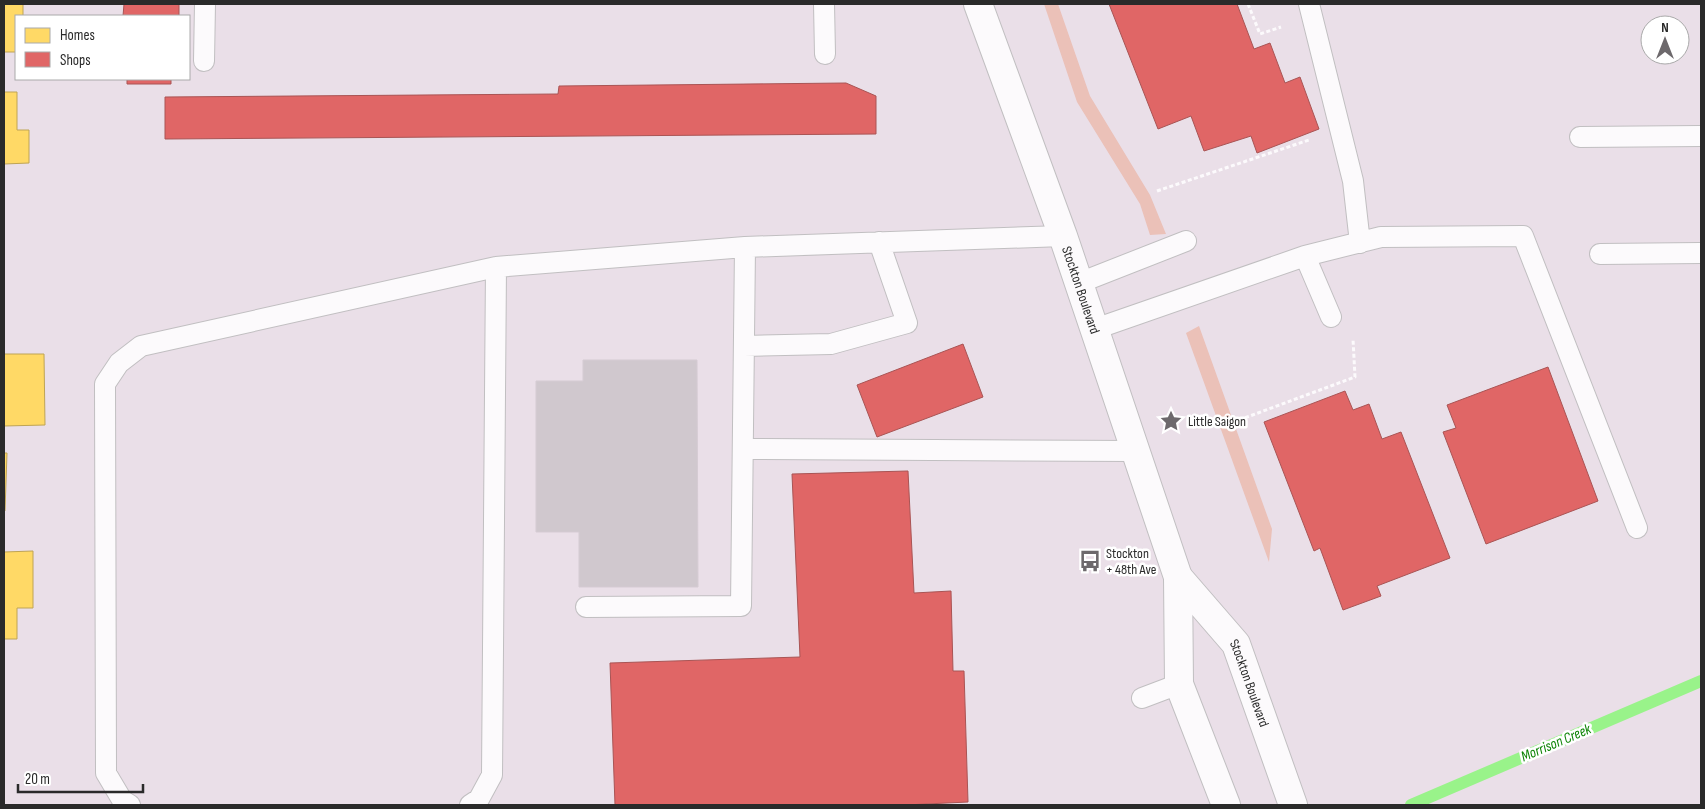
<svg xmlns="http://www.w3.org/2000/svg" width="1705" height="809" viewBox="0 0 1705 809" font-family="'Sofia Sans Condensed',sans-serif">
<rect width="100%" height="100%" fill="#eadfe8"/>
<path fill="#ebc1b8" d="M1044 4H1058L1090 96 1150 195 1166 234 1150 235 1140 204 1077 102Z
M1199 326 1272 529 1269 562 1186 333Z"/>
<path fill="#ffd966" stroke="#bfa454" d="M4 4H23V16H16V52H4Z
M4 92H17V130H29V163L4 164Z
M4 354H44L45 425 4 426Z
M4 453H7L5 511H4Z
M33 551V608H17V639H4V552Z"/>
<path fill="#e06666" stroke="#a95454" d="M124 4H179V16H123Z
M1109 4H1237L1254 49 1270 43 1285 83 1300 77 1319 129 1257 153 1251 136 1204 151 1191 116 1158 129Z
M127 79H171V84H127Z
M846 83 876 96V134L165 139V97L558 94 559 86Z
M963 344 983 397 877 437 857 385Z
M1548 367 1598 501 1486 544 1443 432 1456 428 1447 405Z
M1345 391 1353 410 1369 404 1382 439 1401 432 1450 558 1377 586 1381 596 1343 610 1320 548 1314 551 1264 422Z
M908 471 914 593 951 591 953 671H964L968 802 905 805H615L610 663 800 657 792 474Z"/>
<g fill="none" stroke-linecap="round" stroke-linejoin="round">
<path stroke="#99f38a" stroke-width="12" d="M1411 805 1701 681"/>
</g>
<path fill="#d0c8ce" stroke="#d5cbd3" d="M583 360H697L698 587H579V532H536V381H583Z"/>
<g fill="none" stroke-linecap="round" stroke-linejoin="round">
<g stroke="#c1bfc1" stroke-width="22">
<path id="service" d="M824 4 825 54
M1309 4 1353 181 1360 243
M204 61 205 4
M1580 137 1701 136
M1600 254 1701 253
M1305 256 1331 317
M1079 283 1186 241
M1095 329 1305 256 1381 237 1523 236 1637 528
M744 346 831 344 907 323 879 242
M743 449 1134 451
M586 607 741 606 745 247
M1142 698 1179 684
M130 805 122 800 106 773 105 384 119 363 141 346 496 267
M470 805 479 799 492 775 496 267 745 247 1063 236"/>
</g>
<g stroke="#c1bfc1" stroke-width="30">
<g id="secondary">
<path id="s1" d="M978 4 1063 236 1178 577 1179 684 1226 805"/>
<path id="s2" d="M1178 577 1236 644 1293 805"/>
</g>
</g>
<path stroke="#fcfafc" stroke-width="3" stroke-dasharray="4 2.5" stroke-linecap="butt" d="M1248 4 1260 34 1281 27
M1157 191 1309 140
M1239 420 1355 377 1353 339"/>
<use href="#service" stroke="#fcfafc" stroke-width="20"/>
<use href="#secondary" stroke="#fcfafc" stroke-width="28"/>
</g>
<defs>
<g id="sight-bare" transform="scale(1.725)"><path d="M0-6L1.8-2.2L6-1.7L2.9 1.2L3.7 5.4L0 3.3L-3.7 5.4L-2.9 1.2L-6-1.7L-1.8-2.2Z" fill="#6d696c" stroke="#fff" stroke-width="2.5" paint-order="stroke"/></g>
<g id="bus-bare" transform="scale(1.725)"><path d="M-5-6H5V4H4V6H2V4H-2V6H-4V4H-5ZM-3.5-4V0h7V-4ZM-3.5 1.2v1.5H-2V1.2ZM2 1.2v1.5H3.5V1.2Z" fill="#6d696c" stroke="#fff" stroke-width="2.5" paint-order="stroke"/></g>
</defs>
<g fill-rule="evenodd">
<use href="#sight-bare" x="1171" y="421"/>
<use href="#bus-bare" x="1090" y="561"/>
</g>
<g text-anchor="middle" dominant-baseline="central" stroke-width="5" stroke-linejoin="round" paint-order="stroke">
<g font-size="14" fill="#2a2a2a" stroke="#fff">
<text stroke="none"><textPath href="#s1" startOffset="304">Stockton Boulevard</textPath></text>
<text stroke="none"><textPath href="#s2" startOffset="130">Stockton Boulevard</textPath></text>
</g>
<g font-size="14" fill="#2a2a2a" stroke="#fff" text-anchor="start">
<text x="1188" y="421">Little Saigon</text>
<text x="1106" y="553">Stockton<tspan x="1106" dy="16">+ 48th Ave</tspan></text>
</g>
<g font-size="15" font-style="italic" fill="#0b8304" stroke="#fff">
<text transform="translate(1556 743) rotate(-23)">Morrison Creek</text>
</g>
</g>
<rect width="1705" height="809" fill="none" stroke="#2a2a2a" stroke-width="10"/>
<rect x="15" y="15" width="175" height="65" fill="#ffffff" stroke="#aaaaaa"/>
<rect x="25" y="28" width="25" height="15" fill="#ffd966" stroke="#aaaaaa"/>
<text x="60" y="40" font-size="15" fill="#2a2a2a">Homes</text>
<rect x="25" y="52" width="25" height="15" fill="#e06666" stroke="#aaaaaa"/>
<text x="60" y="65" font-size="15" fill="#2a2a2a">Shops</text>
<g transform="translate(1665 40)"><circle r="24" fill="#ffffff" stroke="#aaaaaa"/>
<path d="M0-4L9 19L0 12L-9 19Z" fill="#6d696c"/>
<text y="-8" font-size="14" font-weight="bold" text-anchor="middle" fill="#2a2a2a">N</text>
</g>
<path d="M18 784v8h125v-8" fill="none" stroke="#2a2a2a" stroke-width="2.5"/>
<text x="25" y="784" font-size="15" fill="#2a2a2a" stroke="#ffffff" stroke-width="4" paint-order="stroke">20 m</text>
</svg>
